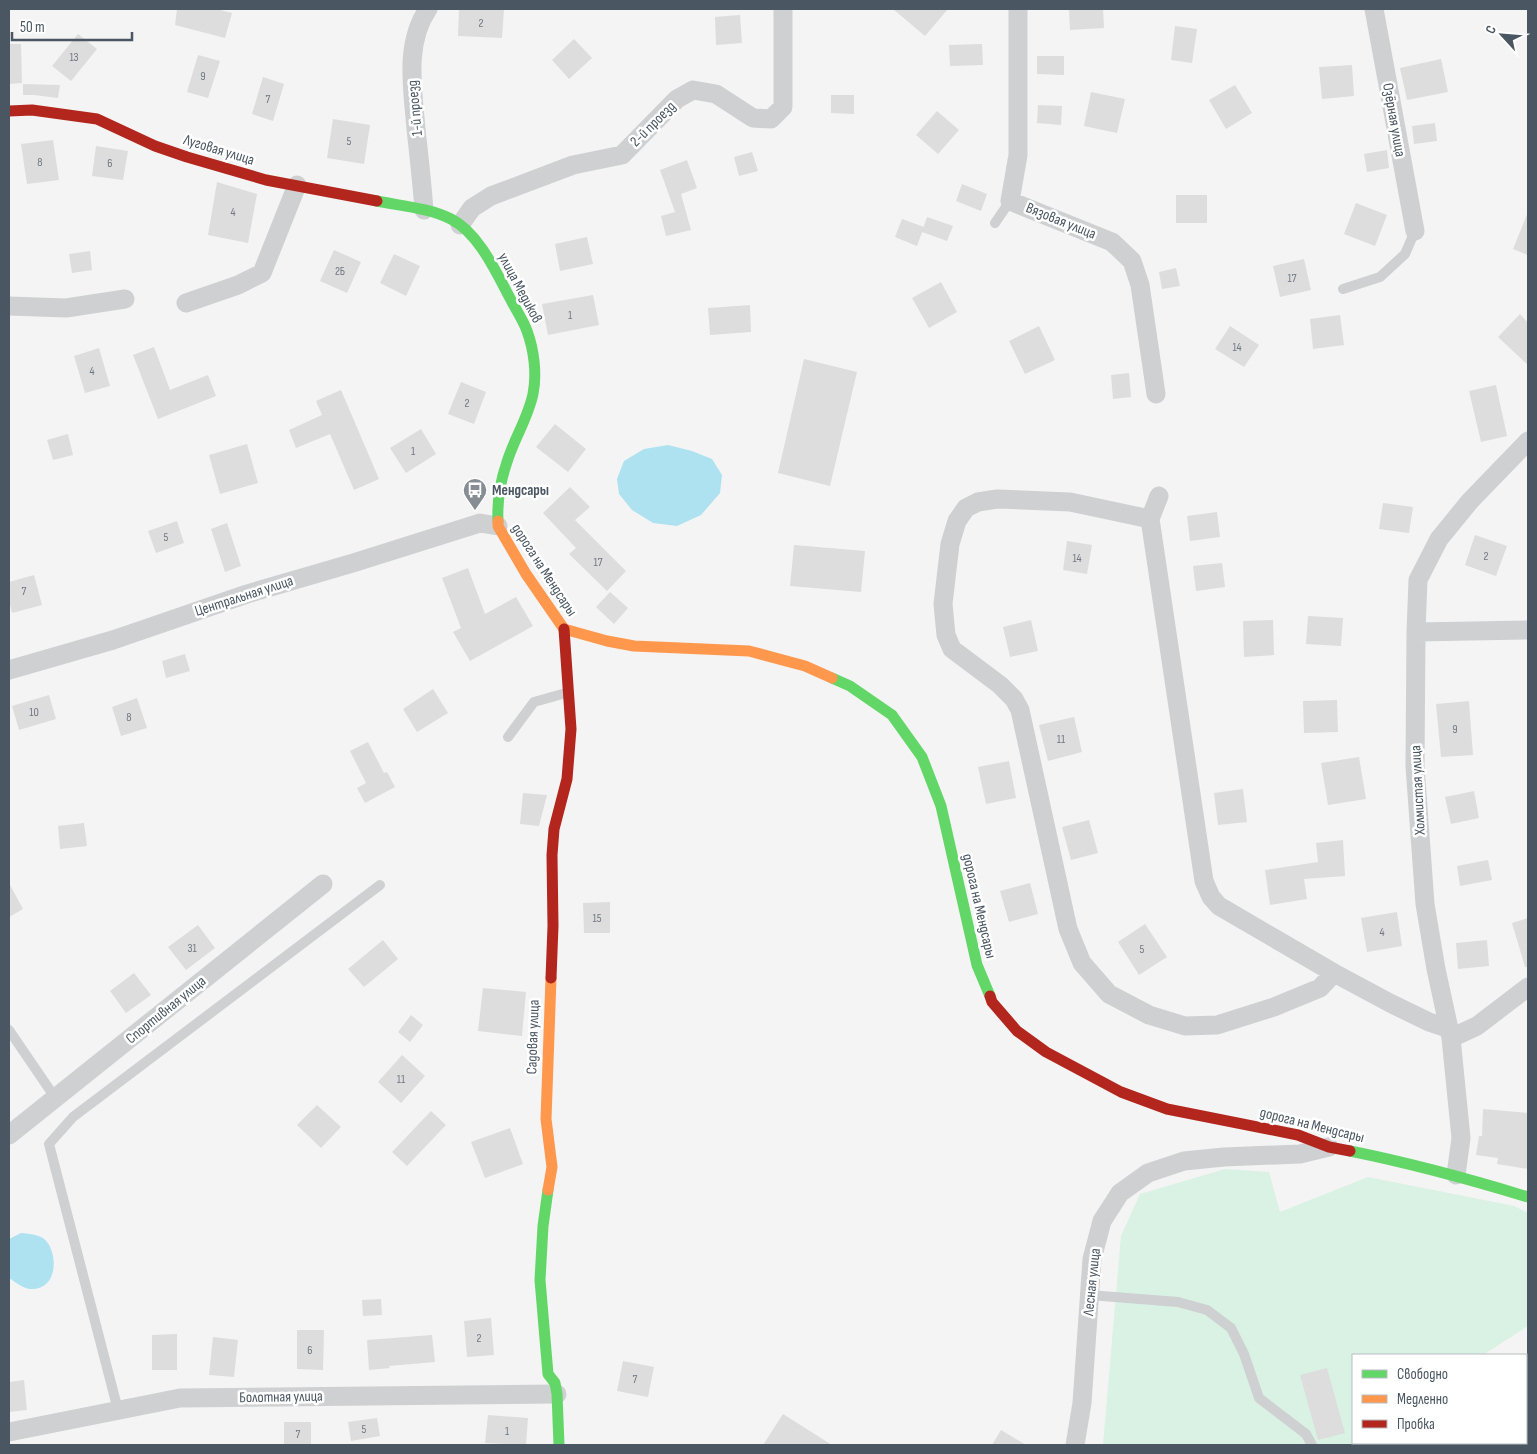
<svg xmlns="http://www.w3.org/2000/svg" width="1537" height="1454" viewBox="0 0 1537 1454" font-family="'Sofia Sans Condensed',sans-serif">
<rect width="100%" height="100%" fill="#f4f4f4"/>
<path fill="#d9f2e3" d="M1225 1169 1269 1172 1280 1212 1368 1177 1514 1206 1528 1213V1326L1483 1355H1353V1443H1409V1445H1103L1121 1236 1140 1194Z
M1528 1415V1445H1447L1453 1443H1526V1416Z"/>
<path fill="#aee2f0" d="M668 445 692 451 712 459 722 475 720 493 701 515 677 526 653 523 632 510 619 494 617 479 624 461 644 449Z
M21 1233C30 1234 41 1234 47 1242 50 1245 52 1252 53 1256 56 1272 50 1290 30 1289 23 1288 15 1282 9 1278V1239Z"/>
<path fill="#ddddde" d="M177 9H216L232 13 225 38 175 25Z
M459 9H504L502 38 458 36Z
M893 9H948L925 36Z
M1069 9H1103L1104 28 1070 30Z
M740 15 742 43 716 45 715 17Z
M1175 26 1197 29 1192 63 1171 60Z
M78 34 97 49 71 81 52 66Z
M574 39 592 58 569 79 552 60Z
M9 44H21L22 83 9 84Z
M982 44 983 65 950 66 949 45Z
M198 55 220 61 208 98 187 92Z
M1037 56H1064V75L1037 74Z
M1441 59 1448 92 1407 100 1400 68Z
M1352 65 1354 96 1322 99 1319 67Z
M263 77 284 84 273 121 252 114Z
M23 84 60 85 58 98 34 95H23Z
M1235 85 1252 113 1226 129 1209 100Z
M1091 92 1125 99 1117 133 1084 126Z
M831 95H854V114L831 113Z
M1038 105 1062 106 1061 125 1037 123Z
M937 111 959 130 938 154 916 135Z
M333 119 370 125 364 164 327 158Z
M1435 123 1437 141 1414 144 1412 126Z
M53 140 59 180 27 184 21 144Z
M96 146 128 151 123 180 92 176Z
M1387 150 1389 168 1367 172 1364 154Z
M752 152 758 171 739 176 734 157Z
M687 160 697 188 681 194 691 230 666 236 661 216 675 212 660 170Z
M217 182 257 194 248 243 208 235Z
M962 184 987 194 981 211 956 201Z
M1176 195H1207V223H1176Z
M1356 203 1387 215 1375 246 1344 234Z
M1528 212V255L1513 249Z
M927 217 953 226 947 241 922 232Z
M902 219 924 227 917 246 895 237Z
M587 237 593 264 560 271 555 244Z
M334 250 361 262 347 293 320 281Z
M90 251 92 270 72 273 69 254Z
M394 254 420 266 406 296 380 283Z
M1304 259 1311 290 1280 297 1273 266Z
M1176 268 1180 286 1162 289 1159 272Z
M941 282 957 312 929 328 912 298Z
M593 295 599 325 548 335 542 304Z
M750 305 751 332 710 335 708 308Z
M1520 314 1528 323V365L1498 337Z
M1340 315 1344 345 1313 349 1310 319Z
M1039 326 1055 360 1025 374 1009 341Z
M1230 326 1259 345 1244 367 1215 349Z
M154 347 170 390 208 375 216 396 158 419 133 355Z
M99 348 110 386 85 393 74 356Z
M804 359 857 372 830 486 778 473Z
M1129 373 1131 397 1113 399 1111 375Z
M461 382 486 392 474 424 448 414Z
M1496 385 1507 436 1481 442 1469 391Z
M341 390 379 479 354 490 330 434 296 448 289 430 322 415 316 401Z
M555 424 586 449 568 472 536 447Z
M421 429 436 454 406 473 390 448Z
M68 434 73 455 53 460 47 440Z
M247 444 258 483 220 494 209 455Z
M570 487 590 507 575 520 626 571 607 591 569 554 576 548 543 513Z
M1383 503 1413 507 1409 533 1379 529Z
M1217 512 1220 537 1190 541 1187 516Z
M177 521 184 543 156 553 148 531Z
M227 523 241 566 225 572 211 529Z
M1475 535 1507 546 1496 576 1465 565Z
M1067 541 1092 545 1087 574 1063 570Z
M794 545 865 551 861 592 790 586Z
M1222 563 1225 587 1196 591 1193 566Z
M468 568 485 614 516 597 533 626 470 661 453 632 461 628 442 578Z
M34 575 42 605 12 613 9 600V582Z
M610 592 628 608 614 624 596 607Z
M1308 616 1343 618 1341 646 1306 644Z
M1031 620 1038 651 1010 657 1003 627Z
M1273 620 1274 655 1244 657 1243 621Z
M185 654 190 671 166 678 162 661Z
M433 689 448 713 417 732 403 709Z
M49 695 56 719 19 730 12 706Z
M137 698 147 728 121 736 112 707Z
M1337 700 1338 732 1304 733 1303 701Z
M1469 701 1473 755 1441 757 1436 704Z
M1074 717 1082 752 1048 761 1039 725Z
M368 742 384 773 387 772 395 787 365 803 357 788 366 783 350 751Z
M1359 757 1366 799 1328 805 1321 763Z
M1009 761 1016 798 986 804 978 767Z
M1243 789 1247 822 1218 825 1214 793Z
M1474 791 1479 818 1451 824 1445 797Z
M523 793 547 795 539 826 520 824Z
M1089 820 1098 853 1071 860 1062 827Z
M84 823 87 846 60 849 58 826Z
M1343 840 1345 876 1304 879 1307 899 1270 905 1265 870 1318 862 1316 843Z
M1488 860 1492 880 1460 886 1457 866Z
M9 883 23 909 9 917Z
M1030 883 1038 914 1009 922 1000 891Z
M610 902V933H584L583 903Z
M1397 912 1402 946 1367 952 1361 918Z
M1528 918V967H1525L1512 923Z
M1145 924 1167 957 1139 975 1118 942Z
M198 925 215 948 186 970 168 947Z
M383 940 398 959 364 987 348 969Z
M1487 940 1489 966 1458 969 1456 943Z
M134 973 151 995 126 1013 110 991Z
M483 988 526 992 522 1036 478 1031Z
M411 1015 423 1025 410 1042 398 1032Z
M402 1055 425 1076 401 1103 378 1082Z
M317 1105 341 1127 321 1148 297 1125Z
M1483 1109 1528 1113 1527 1144H1528V1169L1497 1164 1498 1158 1476 1155 1479 1136H1482Z
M431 1111 446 1125 407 1166 392 1152Z
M510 1128 523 1164 485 1178 471 1142Z
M381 1299 382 1315 363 1316 362 1300Z
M491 1318 494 1355 467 1357 464 1321Z
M297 1330H324L323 1370 297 1369Z
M177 1334V1370H152V1335Z
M432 1335 435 1362 389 1366 390 1368 369 1370 367 1340Z
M213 1337 238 1340 234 1377 209 1375Z
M623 1361 654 1367 648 1397 617 1391Z
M1327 1368 1345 1433 1318 1440 1300 1375Z
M24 1380 27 1410 9 1412V1382Z
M783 1414 832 1445H763Z
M488 1415 528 1418 526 1445 485 1443Z
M377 1418 380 1436 351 1441 348 1422Z
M284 1422H311V1445H284Z
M1001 1430 1026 1445H992Z"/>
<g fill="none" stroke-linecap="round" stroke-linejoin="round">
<path stroke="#ced0d2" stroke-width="10" d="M995 223 1010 201
M1343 289 1380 277 1405 254 1415 231
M508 737 534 702 566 693
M9 1030 56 1099
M1089 1295 1178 1302 1207 1310 1231 1328 1244 1354 1259 1398 1306 1434 1312 1445
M118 1410 49 1144 73 1117 380 885"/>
<path stroke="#ced0d2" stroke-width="19" d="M1018 9V155L1010 201 1112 242 1132 261 1140 285 1156 394
M1374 9 1415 231
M424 210C422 183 419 156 416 129 413 90 404 44 428 9
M460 225 472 208 491 196 573 165 622 155 677 99 693 90 716 94 753 118 771 119 783 107V9
M186 303 238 285 262 273 297 185
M9 306 66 308 125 299
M1159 496 1150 519 1204 881 1211 897 1219 906 1334 973 1390 1003 1429 1022 1450 1029
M1150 519 1070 502 997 499 978 502 966 508 957 521 950 544 943 604 946 635 952 649 1000 685 1014 699 1020 710 1068 929 1082 963 1109 994 1149 1015 1185 1026 1217 1025 1274 1007 1320 988 1334 973
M1416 632 1528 630
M9 670 113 640 247 594 353 563 480 523 498 526
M1451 1038 1477 1026 1528 987
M9 1135 323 884
M1456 1175 1461 1138 1451 1038 1436 969 1425 904 1415 766 1416 632 1418 580 1439 539 1470 501 1528 441
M9 1432 180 1398 557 1394
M1075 1445 1082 1403 1092 1259 1102 1221 1120 1193 1148 1173 1184 1161 1224 1157 1300 1154 1329 1147"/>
<path stroke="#63d668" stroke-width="11" d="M377 201C401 206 429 208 451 219 479 233 497 274 511 300 516 310 523 320 527 331 534 350 537 374 533 394 528 418 514 439 507 462 500 482 497 500 498 521
M832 678 850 686 892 715 922 757 941 806 977 965 990 996
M1350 1151C1410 1163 1469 1179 1528 1197
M548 1190 543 1226 540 1280 548 1374 555 1383 557 1394 559 1445"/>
<path stroke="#ff974d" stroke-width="11" d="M498 521V526L526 574 564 629 607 641 634 646 749 651 805 666 832 678
M548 1190 552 1167 546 1119 551 978"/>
<path stroke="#b3261e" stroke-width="11" d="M9 111 32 110 97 119 155 146 187 157 266 180 377 201
M551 978 553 926 552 855 554 829 567 779 571 729 564 629
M990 996 992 1002 1017 1031 1046 1052 1121 1092 1167 1109 1298 1135 1329 1147 1350 1151"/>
</g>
<defs>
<g id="bus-pin" transform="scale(1.25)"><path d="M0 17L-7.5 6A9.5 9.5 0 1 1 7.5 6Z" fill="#868d94" stroke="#fff"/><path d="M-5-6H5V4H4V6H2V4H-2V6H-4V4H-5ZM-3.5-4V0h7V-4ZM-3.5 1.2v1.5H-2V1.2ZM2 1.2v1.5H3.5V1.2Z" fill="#fff"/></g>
</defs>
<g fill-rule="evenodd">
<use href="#bus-pin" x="475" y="490"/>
</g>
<g text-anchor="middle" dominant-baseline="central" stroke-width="5" stroke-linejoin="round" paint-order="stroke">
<g font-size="12" fill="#707881">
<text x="481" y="23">2</text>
<text x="74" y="57">13</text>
<text x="203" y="76">9</text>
<text x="268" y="99">7</text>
<text x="349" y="141">5</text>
<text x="40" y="162">8</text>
<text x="110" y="163">6</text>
<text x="233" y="212">4</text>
<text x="340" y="271">2Б</text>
<text x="1292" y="278">17</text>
<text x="570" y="315">1</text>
<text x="1237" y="347">14</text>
<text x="92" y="371">4</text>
<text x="467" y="403">2</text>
<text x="413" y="451">1</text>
<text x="166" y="537">5</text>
<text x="1486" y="556">2</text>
<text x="1077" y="558">14</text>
<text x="598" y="562">17</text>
<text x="24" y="591">7</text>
<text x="34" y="712">10</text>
<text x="129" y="717">8</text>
<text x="1455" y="729">9</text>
<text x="1061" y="739">11</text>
<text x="597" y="918">15</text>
<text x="1382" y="932">4</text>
<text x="192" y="948">31</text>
<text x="1142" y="949">5</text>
<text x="401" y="1079">11</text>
<text x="479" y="1338">2</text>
<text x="310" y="1350">6</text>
<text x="635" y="1379">7</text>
<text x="364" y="1429">5</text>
<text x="507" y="1431">1</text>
<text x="298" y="1434">7</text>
</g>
<g font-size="15" fill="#4a5661" stroke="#fff">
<text transform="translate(415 108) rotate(-95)">1-й проезд</text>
<text transform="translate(1394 120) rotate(80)">Озёрная улица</text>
<text transform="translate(653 124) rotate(-45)">2-й проезд</text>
<text transform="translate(219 150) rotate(17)">Луговая улица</text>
<text transform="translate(1061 221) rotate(22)">Вязовая улица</text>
<text transform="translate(520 288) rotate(62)">улица Медиков</text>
<text transform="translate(544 570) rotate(57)">дорога на Мендсары</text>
<text transform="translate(244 596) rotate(-18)">Центральная улица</text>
<text transform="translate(1418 790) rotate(-93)">Холмистая улица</text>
<text transform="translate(979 906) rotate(77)">дорога на Мендсары</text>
<text transform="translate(166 1010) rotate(-39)">Спортивная улица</text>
<text transform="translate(533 1037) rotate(-88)">Садовая улица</text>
<text transform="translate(1312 1125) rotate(14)">дорога на Мендсары</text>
<text transform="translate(1092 1282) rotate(-84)">Лесная улица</text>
<text transform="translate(281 1397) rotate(-1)">Болотная улица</text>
</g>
<g font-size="15" font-weight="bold" fill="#4a5661" stroke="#fff" text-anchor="start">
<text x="492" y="490">Мендсары</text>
</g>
</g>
<rect width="1537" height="1454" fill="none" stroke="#4a5661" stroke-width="20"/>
<rect x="1352" y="1354" width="175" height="90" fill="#ffffff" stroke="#b7bbc0"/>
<rect x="1362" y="1370" width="25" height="8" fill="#63d668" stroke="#b7bbc0"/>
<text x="1397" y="1379" font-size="15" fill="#4a5661">Свободно</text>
<rect x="1362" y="1395" width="25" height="8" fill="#ff974d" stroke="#b7bbc0"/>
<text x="1397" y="1404" font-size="15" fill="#4a5661">Медленно</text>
<rect x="1362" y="1420" width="25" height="8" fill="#b3261e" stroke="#b7bbc0"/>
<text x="1397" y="1429" font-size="15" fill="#4a5661">Пробка</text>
<g transform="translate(1502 35) rotate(296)" stroke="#ffffff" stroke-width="4" paint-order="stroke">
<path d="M0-4L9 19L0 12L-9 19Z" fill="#4a5661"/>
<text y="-8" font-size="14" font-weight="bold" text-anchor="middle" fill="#4a5661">С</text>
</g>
<path d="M12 32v8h120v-8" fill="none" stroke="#4a5661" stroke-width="2.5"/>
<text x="20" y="32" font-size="15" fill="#4a5661" stroke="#ffffff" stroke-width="4" paint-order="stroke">50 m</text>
</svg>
